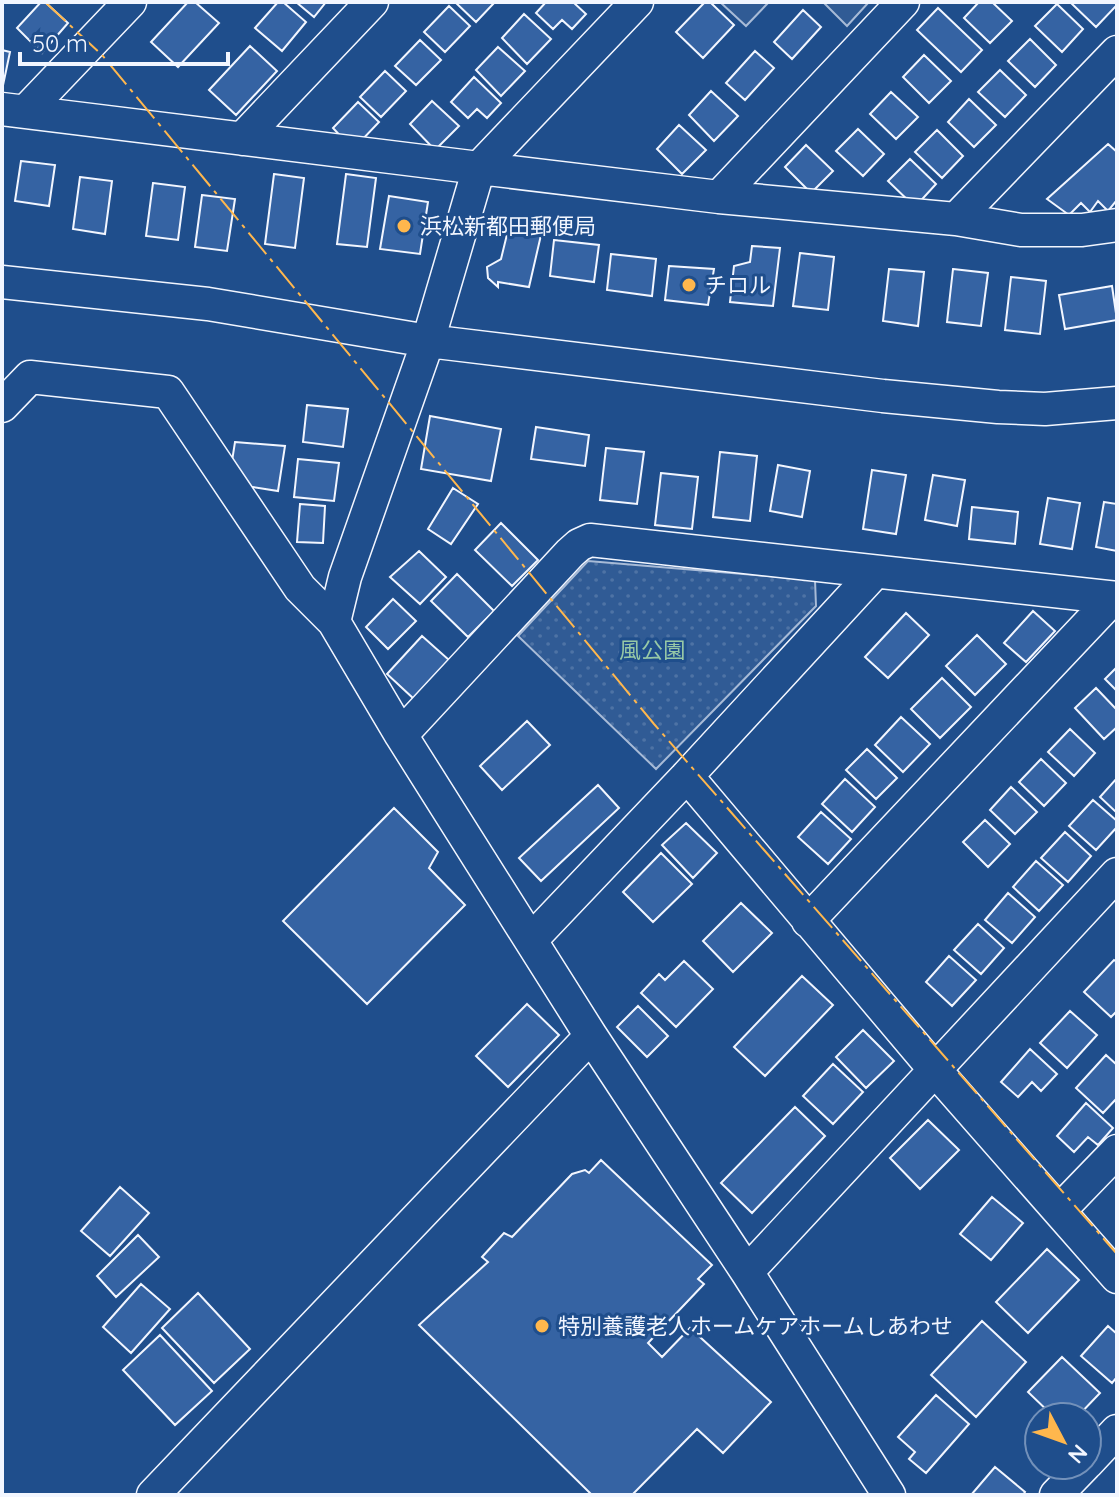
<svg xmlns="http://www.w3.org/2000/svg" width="1119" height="1497" viewBox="0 0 1119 1497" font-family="Quicksand,'Noto Sans JP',sans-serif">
<defs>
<pattern id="park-dots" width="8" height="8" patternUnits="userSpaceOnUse" patternTransform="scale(2)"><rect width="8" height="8" fill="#305b95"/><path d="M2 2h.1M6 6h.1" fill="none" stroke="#4e73a5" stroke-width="1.8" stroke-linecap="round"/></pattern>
</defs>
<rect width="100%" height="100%" fill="#1f4e8c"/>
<path fill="#305b95" stroke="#a8bbd7" stroke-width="2" d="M720 2H769L746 26Z
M823 2H869L847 26Z"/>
<path fill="url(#park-dots)" stroke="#a8bbd7" stroke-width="2" d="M588 561 815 580 816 606 656 769 518 636Z"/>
<path fill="#3563a3" stroke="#f2f6ff" stroke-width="2" d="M41 2H45L68 23 42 53 17 28Z
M188 2H195L219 23 178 67 151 42Z
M278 2H283L306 22 282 51 255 28Z
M296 2H326L314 17Z
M455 2H495L476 22Z
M546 2H573L586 14 572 29 562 20 553 29 536 13Z
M705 2H710L734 25 703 58 676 32Z
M979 2H992L1012 21 990 43 964 18Z
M1070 2H1115L1117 5 1096 27Z
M1057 4 1083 29 1062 52 1035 26Z
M449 6 470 26 445 52 424 32Z
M938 8 982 50 961 72 917 30Z
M803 10 821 27 792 59 774 42Z
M524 14 551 39 527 64 502 38Z
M1030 39 1056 65 1035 87 1008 61Z
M420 40 441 60 416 85 395 66Z
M250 46 277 71 236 115 209 90Z
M498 47 525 71 501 96 476 70Z
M2 50 10 52 2 90Z
M755 51 774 68 745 100 726 83Z
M924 55 951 81 929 103 903 77Z
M1000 70 1026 95 1005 117 978 92Z
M385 71 406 91 381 117 360 97Z
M474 77 501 103 487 118 477 109 468 118 451 102Z
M711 91 738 116 714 141 689 115Z
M891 92 918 117 896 139 870 114Z
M969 99 996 125 974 147 948 122Z
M432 101 459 126 435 150 410 124Z
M358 102 379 122 360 142 345 141 333 128Z
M679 125 706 150 682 174 657 149Z
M858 129 884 154 863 176 836 151Z
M937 130 963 156 942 178 915 152Z
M1108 144 1117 152V200L1108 211 1098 201 1090 212 1081 203 1069 215 1047 199Z
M806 145 833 171 811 193 785 167Z
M910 159 936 184 915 207 888 181Z
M21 161 55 165 49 206 15 201Z
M274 174 304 178 295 248 265 244Z
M346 174 376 178 367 247 337 244Z
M80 177 112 181 105 234 73 229Z
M153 183 185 187 178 240 146 236Z
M202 195 235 199 227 251 195 247Z
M389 196 428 202 420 254 380 249Z
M511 218 544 222 529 287 498 282V287L488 278 487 267 501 259Z
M554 240 599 245 594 282 550 276Z
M752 246 780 248 773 306 730 302 734 266 750 262Z
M800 253 834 257 828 310 793 306Z
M611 254 656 259 652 296 607 290Z
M669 266 714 269 708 305 665 300Z
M889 269 924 272 918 326 883 321Z
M953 269 988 273 981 326 947 322Z
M1011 277 1046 281 1040 334 1005 330Z
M1112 286 1117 320 1065 329 1059 295Z
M307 405 348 409 343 447 303 442Z
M430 416 501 429 491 481 421 469Z
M536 427 589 435 585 466 531 459Z
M235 442 285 446 278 491 246 486 232 461Z
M606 448 644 452 637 504 600 500Z
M720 452 757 456 750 521 713 517Z
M298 459 339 463 334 501 294 497Z
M778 465 810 471 802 517 770 511Z
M872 470 906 475 896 534 863 529Z
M661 473 698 477 692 529 655 525Z
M933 475 965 480 957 526 925 520Z
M453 488 478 504 451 544 428 529Z
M1048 498 1080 503 1072 549 1040 544Z
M1104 502 1117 504V551L1096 547Z
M300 504 325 506 323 543 297 542Z
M972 507 1018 512 1015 544 969 539Z
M501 523 538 560 512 586 475 550Z
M419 551 446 577 420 604 390 577Z
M457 574 494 611 468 637 431 601Z
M393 599 416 621 388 649 366 627Z
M1033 611 1055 631 1026 662 1004 643Z
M906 613 929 635 888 678 865 657Z
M977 635 1006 664 975 695 946 666Z
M422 636 449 660 414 699 387 674Z
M1117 667V691L1105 679Z
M942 678 971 707 940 738 911 709Z
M1096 688 1117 710V727L1104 739 1075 708Z
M901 717 930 744 903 772 875 745Z
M527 721 550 745 502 790 480 766Z
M1070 729 1095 753 1074 776 1048 752Z
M867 749 897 778 876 799 846 770Z
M1041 759 1066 783 1044 806 1019 782Z
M1117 778V813L1100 797Z
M845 779 875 807 852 832 822 804Z
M598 785 619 808 541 881 519 858Z
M1011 787 1037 812 1015 834 990 810Z
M1093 800 1117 821V827L1096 850 1069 826Z
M394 808 438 852 429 868 465 905 367 1004 283 921Z
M821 812 851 839 828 864 798 837Z
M985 820 1010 844 988 867 963 842Z
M686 823 717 853 693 878 662 845Z
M1065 832 1091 856 1068 882 1041 858Z
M661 853 692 884 653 922 623 892Z
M1036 861 1063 885 1039 911 1013 887Z
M1008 893 1035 917 1012 943 985 920Z
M741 903 772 933 733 972 703 941Z
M978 924 1004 948 981 974 954 950Z
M949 956 976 980 952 1006 926 982Z
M1114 960 1117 962V1011L1111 1017 1084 992Z
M684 961 713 989 676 1027 641 993 659 974 665 980Z
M802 976 833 1005 765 1076 734 1047Z
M527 1004 559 1035 508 1087 476 1056Z
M638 1006 668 1036 647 1057 617 1027Z
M1070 1011 1097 1035 1067 1068 1040 1043Z
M863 1030 894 1061 866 1088 836 1057Z
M1030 1049 1057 1074 1041 1091 1032 1082 1018 1097 1001 1082Z
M1106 1055 1117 1065V1098L1103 1113 1076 1088Z
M833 1064 863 1092 833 1124 803 1096Z
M1086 1103 1113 1128 1098 1145 1088 1137 1074 1152 1057 1136Z
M795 1107 825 1136 752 1213 721 1183Z
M928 1120 959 1150 920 1189 890 1158Z
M601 1160 712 1265 698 1279 704 1284 648 1343 662 1357 690 1328 771 1402 723 1453 697 1429 632 1495H592L419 1325 488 1262 482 1257 504 1233 512 1237 572 1174 585 1170 589 1173Z
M120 1187 149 1213 110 1256 81 1231Z
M992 1197 1023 1223 991 1260 960 1234Z
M138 1235 159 1257 116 1297 97 1276Z
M1047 1249 1079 1280 1028 1333 996 1302Z
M141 1284 170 1309 131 1353 103 1327Z
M198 1293 250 1349 214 1383 162 1328Z
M982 1321 1026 1362 976 1417 931 1375Z
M1108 1326 1117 1334V1377L1112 1383 1081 1356Z
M160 1335 212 1391 175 1425 123 1370Z
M1062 1357 1100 1393 1077 1417H1054L1028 1392Z
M936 1395 969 1424 926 1473 909 1459 915 1452 898 1437Z
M995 1467 1025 1492 1023 1495H971Z"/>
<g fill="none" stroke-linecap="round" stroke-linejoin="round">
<g stroke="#f2f6ff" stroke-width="35">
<path id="minor" d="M2 109 479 168 637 2
M26 111 130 2
M242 139 372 2
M719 197 956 219 1021 230H1082L1117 225
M956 219 1117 52
M2 282 208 304 428 341 883 396 998 407 1045 409 1117 403
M2 406 30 377 168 392 300 588 334 622
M401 735 570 553 579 545 590 540 1117 598
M687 776 935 1070 1117 1277
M808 921 1113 598
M531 940 687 776 875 572
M1059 1211 1117 1151
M747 1272 1117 874
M1087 1463 1117 1431
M153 1495 591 1036
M889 1495 747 1272 591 1036 401 735 334 622 345 577 428 341 479 168 719 197 903 2
M1056 1495 1085 1465"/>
</g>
<use href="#minor" stroke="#1f4e8c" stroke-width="32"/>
<path stroke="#ffb74d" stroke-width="2" stroke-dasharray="28 6 4 6" stroke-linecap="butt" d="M45 2 102 55 654 724 1117 1254"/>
</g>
<g fill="#ffb74d" stroke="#1f4e8c" stroke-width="3">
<circle cx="404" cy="226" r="8"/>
<circle cx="689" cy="285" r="8"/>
<circle cx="542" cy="1326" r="8"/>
</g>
<g text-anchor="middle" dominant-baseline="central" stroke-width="6" stroke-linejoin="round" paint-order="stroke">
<g font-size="22" fill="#f2f6ff" stroke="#1f4e8c" text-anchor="start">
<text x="420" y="226">浜松新都田郵便局</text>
<text x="705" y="285">チロル</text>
<text x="558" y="1326">特別養護老人ホームケアホームしあわせ</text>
</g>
<g font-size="22" fill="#97c8a6" stroke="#1f4e8c">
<text x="652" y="650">風公園</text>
</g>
</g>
<rect width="1119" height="1497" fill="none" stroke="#f2f6ff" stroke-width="8"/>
<g transform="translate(1063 1441) rotate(131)"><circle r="38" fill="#1f4e8c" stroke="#7391ba" stroke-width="2"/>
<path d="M0-6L14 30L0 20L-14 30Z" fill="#ffb74d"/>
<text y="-12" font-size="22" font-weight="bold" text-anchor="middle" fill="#f2f6ff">N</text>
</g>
<path d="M20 52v12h208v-12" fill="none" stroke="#f2f6ff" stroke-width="4"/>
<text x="32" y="52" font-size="24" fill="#f2f6ff" stroke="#1f4e8c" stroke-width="6" paint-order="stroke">50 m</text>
</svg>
